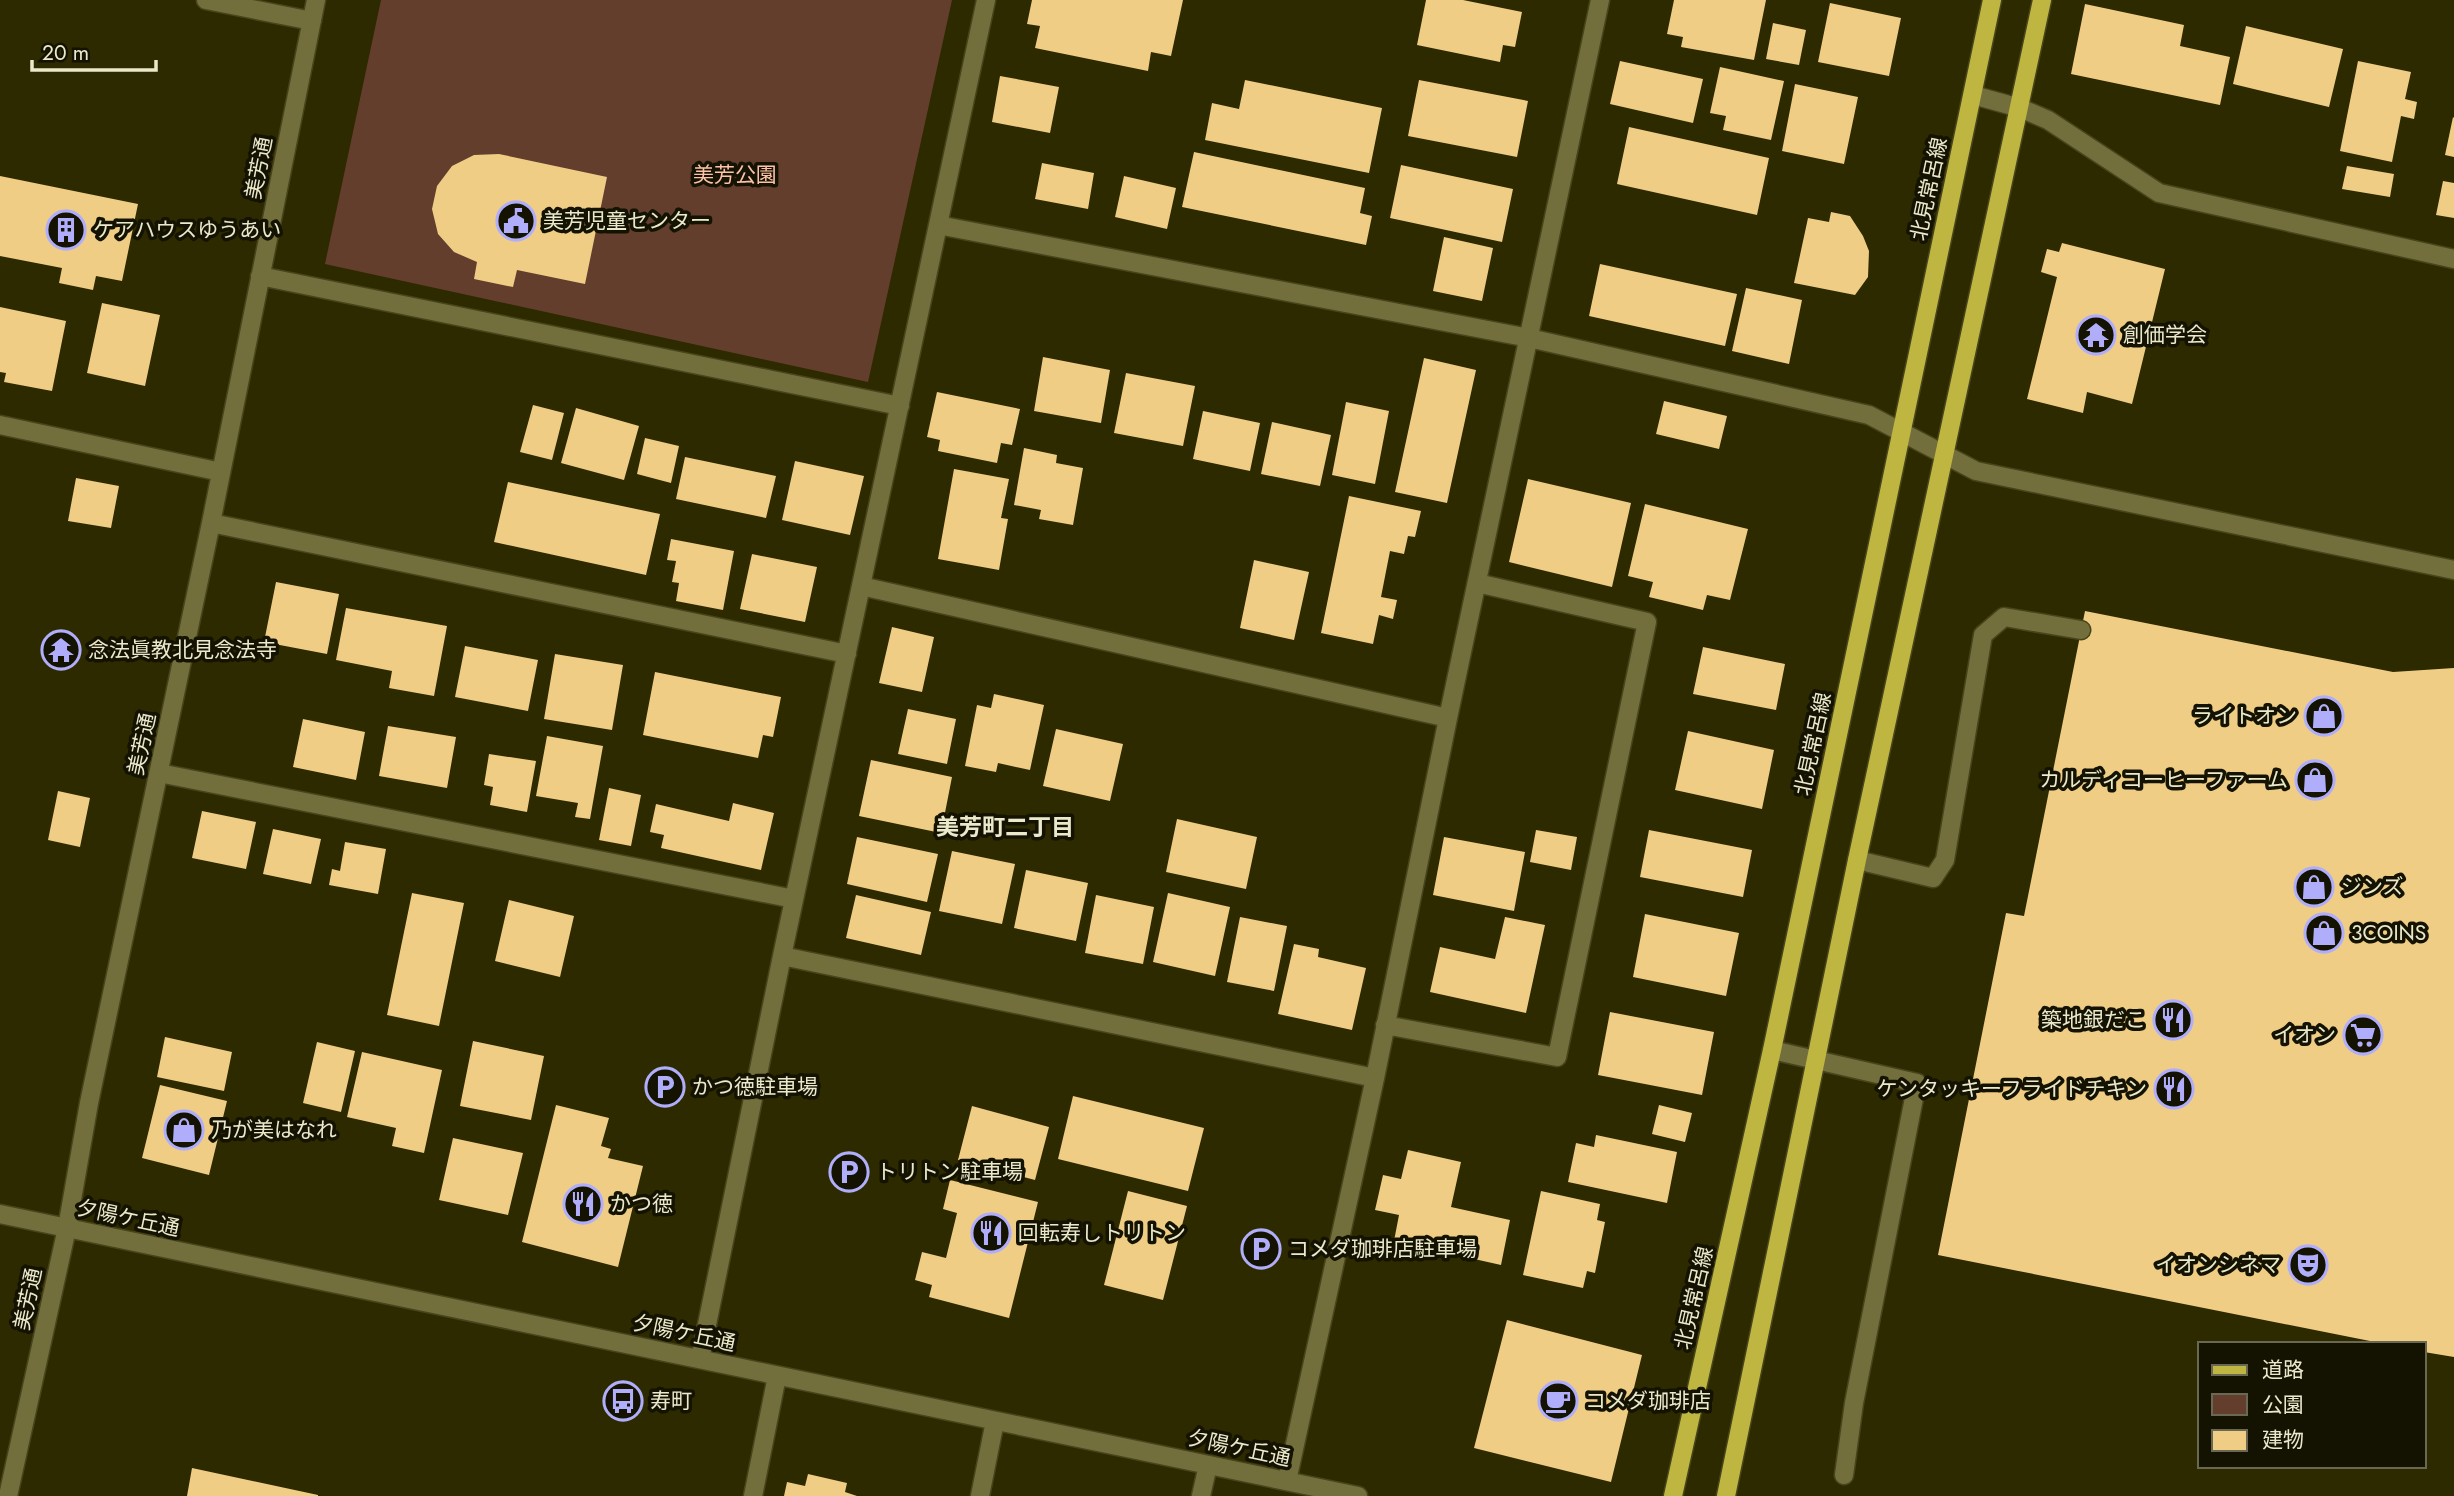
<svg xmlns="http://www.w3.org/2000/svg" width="2454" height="1496" viewBox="0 0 2454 1496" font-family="Jost,'Noto Sans JP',sans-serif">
<rect width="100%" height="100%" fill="#2e2a00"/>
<path fill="#643e2d" d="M381 0H952L868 382 325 264Z"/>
<path fill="#f0cd85" d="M1032 0H1183L1171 56 1151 52 1148 71 1035 48 1040 26 1027 24Z
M1426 0H1463L1522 12 1515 47 1503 45 1500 62 1417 45Z
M1674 0H1766L1754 60 1681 47 1683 37 1667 34Z
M1830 3 1901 18 1889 76 1818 62Z
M2085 4 2184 25 2180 46 2230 57 2220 105 2071 74Z
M1773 23 1806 30 1799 65 1766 59Z
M2246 26 2343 49 2329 107 2233 84Z
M1620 61 1703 79 1693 123 1610 104Z
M2358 61 2411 72 2405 99 2417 102 2414 119 2401 116 2392 162 2340 151Z
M1720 67 1784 81 1771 140 1723 130 1726 116 1710 113Z
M1000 76 1059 87 1050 133 992 122Z
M1245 80 1382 108 1369 173 1205 140 1212 103 1239 109Z
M1419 80 1528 101 1517 157 1408 136Z
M1795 84 1858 97 1844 164 1782 151Z
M2453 117 2454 118V157L2445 155Z
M1629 127 1769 158 1757 215 1617 184Z
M1194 152 1365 188 1360 213 1372 216 1366 245 1182 207Z
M499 154 607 177 585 284 517 270 513 287 474 279 477 262 454 252 438 234 432 209 437 186 452 166 474 155Z
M1042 163 1094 173 1088 209 1035 199Z
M1401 165 1513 189 1502 242 1390 218Z
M2347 166 2394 174 2390 197 2342 189Z
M0 176 138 204 122 281 96 276 93 290 59 283 62 268 0 256Z
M1124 176 1176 188 1167 229 1115 217Z
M2443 181 2454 183V218L2436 215Z
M1831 212 1850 216 1863 236 1869 251 1868 277 1855 295 1794 283 1808 218 1829 222Z
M1444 237 1493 248 1482 301 1433 291Z
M2062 243 2165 269 2132 404 2087 392 2083 413 2027 399 2057 277 2041 272 2047 249 2059 252Z
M1600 264 1737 294 1725 346 1589 316Z
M1746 288 1802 300 1789 364 1732 351Z
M102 303 160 315 145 386 87 373Z
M0 307 66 321 52 391 4 382 6 373 0 372Z
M1043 357 1110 370 1101 423 1034 411Z
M1424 358 1476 370 1447 503 1395 492Z
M1126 373 1195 386 1183 446 1114 433Z
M937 392 1020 409 1012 445 1001 443 997 463 938 451 940 440 927 437Z
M1664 401 1727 416 1719 449 1656 434Z
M1346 402 1389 411 1375 484 1332 475Z
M533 405 564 413 552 460 520 452Z
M576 408 639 426 624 480 561 463Z
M1203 411 1260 423 1250 471 1193 459Z
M1272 422 1331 435 1320 486 1261 474Z
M645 438 679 446 671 483 637 474Z
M1024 448 1057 455 1056 463 1083 468 1073 525 1039 519 1041 510 1014 505Z
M685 457 776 476 766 518 676 499Z
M795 461 864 476 850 535 782 520Z
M954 469 1009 479 1001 518 1008 519 999 570 938 559Z
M76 478 119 486 111 528 68 521Z
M1528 479 1631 503 1612 587 1509 562Z
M508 482 660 514 646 575 494 542Z
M1349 496 1421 511 1415 537 1408 536 1404 554 1390 551 1381 597 1397 600 1393 619 1379 615 1373 644 1321 633Z
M1645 504 1748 529 1730 600 1707 595 1703 610 1649 597 1653 582 1628 576Z
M671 539 734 551 723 610 676 601 679 583 672 582 676 561 667 560Z
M752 554 817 567 805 622 740 609Z
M1254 560 1309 572 1294 640 1240 628Z
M276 582 339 594 327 654 264 642Z
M346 608 447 626 434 696 389 688 392 671 336 660Z
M2085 611 2393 672 2454 668V1357L2424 1352V1344H2385L1938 1255 2006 913 2024 916Z
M892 627 934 637 922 692 879 683Z
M465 646 538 660 528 711 455 697Z
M1703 647 1785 664 1776 710 1693 694Z
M555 654 623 665 612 730 544 719Z
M655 672 781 697 773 737 763 735 758 758 643 735Z
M994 694 1044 705 1030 770 998 763 996 772 965 766 977 705 991 708Z
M908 709 956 719 947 764 898 754Z
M303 719 365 732 356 780 293 767Z
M388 726 456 737 447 788 379 776Z
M1056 729 1123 744 1110 801 1043 786Z
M1688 731 1774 750 1762 809 1675 790Z
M547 736 603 746 590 819 575 817 578 803 536 796Z
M489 754 536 761 527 812 490 805 493 787 484 785Z
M871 760 952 777 941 833 859 816Z
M609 788 641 795 631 846 599 840Z
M58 791 90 798 80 847 48 840Z
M733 803 774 813 761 870 661 848 664 835 650 832 656 804 729 821Z
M202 811 256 822 246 869 192 858Z
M1177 819 1257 837 1246 889 1166 872Z
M273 829 321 839 311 884 263 874Z
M1536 830 1577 837 1571 870 1530 862Z
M1649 830 1752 850 1743 897 1640 877Z
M857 837 938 854 927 902 847 884Z
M1444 837 1525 852 1514 911 1433 895Z
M345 842 386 849 378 894 329 885 332 869 340 871Z
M952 851 1015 864 1002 924 939 911Z
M1026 870 1088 883 1076 941 1014 928Z
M412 893 464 903 439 1026 387 1015Z
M1168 893 1230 907 1215 976 1153 962Z
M856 895 931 912 921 955 846 938Z
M1096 895 1154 907 1143 964 1085 953Z
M509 900 574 916 560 977 495 961Z
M1645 914 1739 933 1726 996 1633 977Z
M1240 917 1287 926 1274 991 1227 982Z
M1505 917 1545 925 1526 1013 1430 992 1440 947 1495 959Z
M1294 944 1319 949 1318 957 1366 968 1352 1030 1278 1014Z
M1610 1012 1714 1032 1702 1095 1598 1075Z
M165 1037 232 1052 224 1091 157 1077Z
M473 1041 544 1056 531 1120 460 1106Z
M317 1042 355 1051 341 1112 303 1103Z
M362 1052 442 1070 424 1153 392 1146 396 1128 347 1117Z
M160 1085 227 1101 209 1175 142 1158Z
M1073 1096 1204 1128 1188 1191 1058 1159Z
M556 1105 609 1118 601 1146 611 1149 608 1158 643 1166 618 1267 522 1242Z
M1659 1105 1692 1113 1685 1142 1652 1134Z
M972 1106 1049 1127 1035 1180 958 1160Z
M1596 1135 1677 1152 1667 1203 1568 1182 1576 1143 1594 1147Z
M453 1138 523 1153 508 1215 439 1200Z
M1408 1150 1461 1162 1451 1207 1510 1220 1501 1265 1394 1241 1399 1215 1375 1210 1383 1175 1401 1179Z
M950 1180 1038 1202 1009 1318 929 1297 932 1285 915 1280 922 1252 946 1258 957 1213 943 1209Z
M1128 1191 1187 1206 1163 1300 1104 1285Z
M1541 1191 1600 1204 1597 1220 1605 1222 1595 1273 1587 1271 1583 1288 1523 1275Z
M1507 1320 1642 1355 1611 1482 1474 1448Z
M192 1468 318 1495V1496H187Z
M808 1474 847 1483 845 1492 857 1496H784L787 1482 805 1486Z"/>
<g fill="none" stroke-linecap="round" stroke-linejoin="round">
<g stroke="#48451d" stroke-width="21">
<path id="minor" d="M206 0 312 21
M1973 95 2020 108 2048 120 2159 193 2454 259
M938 225 1529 338 1869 415 1976 471 2454 570
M260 276 900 406
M0 425 221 472
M211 523 847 654
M861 586 1448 718
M159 773 794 899
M1857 860 1933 878 1945 860 1983 635 2004 617 2081 630
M782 956 1375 1078
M1385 1025 1557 1057 1647 622 1477 583
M1772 1050 1917 1083 1854 1403 1844 1475
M0 1214 1358 1496
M700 1359 782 956 986 0
M1287 1481 1375 1078 1448 718 1600 0
M8 1496 67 1228 89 1103 211 523 316 0
M753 1496 777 1376
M980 1496 995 1421
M1201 1496 1208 1465"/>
</g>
<g stroke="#48451d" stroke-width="21">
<path id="major" d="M1673 1496 1772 1050 1992 0
M1726 1496 1857 860 2042 0"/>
</g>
<use href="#minor" stroke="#736f3d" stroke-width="18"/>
<use href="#major" stroke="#bfb642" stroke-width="18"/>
</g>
<defs>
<g id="civic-ring" transform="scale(2.0125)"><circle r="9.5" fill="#141200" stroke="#b0aefa" stroke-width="1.5"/><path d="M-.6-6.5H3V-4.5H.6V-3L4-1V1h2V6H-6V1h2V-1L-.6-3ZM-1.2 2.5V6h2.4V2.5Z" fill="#b0aefa"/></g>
<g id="building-ring" transform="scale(2.0125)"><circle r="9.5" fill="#141200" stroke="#b0aefa" stroke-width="1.5"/><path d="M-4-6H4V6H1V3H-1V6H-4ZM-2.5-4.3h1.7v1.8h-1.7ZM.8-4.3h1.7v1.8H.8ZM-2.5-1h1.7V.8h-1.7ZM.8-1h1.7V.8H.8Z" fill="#b0aefa"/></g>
<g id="temple-ring" transform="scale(2.0125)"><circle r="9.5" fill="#141200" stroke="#b0aefa" stroke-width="1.5"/><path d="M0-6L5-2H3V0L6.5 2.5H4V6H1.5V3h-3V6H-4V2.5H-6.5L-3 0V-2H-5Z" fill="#b0aefa"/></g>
<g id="shop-ring" transform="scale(2.0125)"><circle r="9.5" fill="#141200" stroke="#b0aefa" stroke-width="1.5"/><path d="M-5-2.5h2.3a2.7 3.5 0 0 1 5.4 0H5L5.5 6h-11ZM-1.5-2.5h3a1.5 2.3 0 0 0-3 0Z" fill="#b0aefa"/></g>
<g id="restaurant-ring" transform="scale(2.0125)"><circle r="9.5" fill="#141200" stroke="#b0aefa" stroke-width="1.5"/><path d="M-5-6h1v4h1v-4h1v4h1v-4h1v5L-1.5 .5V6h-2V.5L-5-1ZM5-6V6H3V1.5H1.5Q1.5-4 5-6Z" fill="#b0aefa"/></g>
<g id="supermarket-ring" transform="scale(2.0125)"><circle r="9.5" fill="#141200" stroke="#b0aefa" stroke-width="1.5"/><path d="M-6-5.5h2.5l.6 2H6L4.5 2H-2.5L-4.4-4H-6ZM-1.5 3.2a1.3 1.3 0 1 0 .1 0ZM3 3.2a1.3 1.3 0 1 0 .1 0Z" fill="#b0aefa"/></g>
<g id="parking-ring" transform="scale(2.0125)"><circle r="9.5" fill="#141200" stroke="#b0aefa" stroke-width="1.5"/><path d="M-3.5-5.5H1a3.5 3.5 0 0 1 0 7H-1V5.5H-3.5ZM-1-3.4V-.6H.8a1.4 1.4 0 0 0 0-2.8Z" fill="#b0aefa"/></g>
<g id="theatre-ring" transform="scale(2.0125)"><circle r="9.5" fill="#141200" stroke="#b0aefa" stroke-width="1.5"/><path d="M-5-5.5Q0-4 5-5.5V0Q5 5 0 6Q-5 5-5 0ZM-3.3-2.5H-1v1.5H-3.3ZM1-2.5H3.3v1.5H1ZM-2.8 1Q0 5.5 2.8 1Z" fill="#b0aefa"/></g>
<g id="bus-ring" transform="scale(2.0125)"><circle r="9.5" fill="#141200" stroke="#b0aefa" stroke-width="1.5"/><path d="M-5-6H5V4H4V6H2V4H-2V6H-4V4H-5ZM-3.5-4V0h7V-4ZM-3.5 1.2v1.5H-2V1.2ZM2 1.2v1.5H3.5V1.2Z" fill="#b0aefa"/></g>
<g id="cafe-ring" transform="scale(2.0125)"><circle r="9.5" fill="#141200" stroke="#b0aefa" stroke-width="1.5"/><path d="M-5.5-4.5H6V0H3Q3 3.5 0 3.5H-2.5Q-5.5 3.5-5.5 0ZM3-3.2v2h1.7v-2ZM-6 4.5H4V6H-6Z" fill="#b0aefa"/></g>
</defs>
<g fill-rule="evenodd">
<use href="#civic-ring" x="516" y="221"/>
<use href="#building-ring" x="66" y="230"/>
<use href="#temple-ring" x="2096" y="335"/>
<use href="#temple-ring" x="61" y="650"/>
<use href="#shop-ring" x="2324" y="716"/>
<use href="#shop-ring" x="2315" y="780"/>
<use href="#shop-ring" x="2314" y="887"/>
<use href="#shop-ring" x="2324" y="933"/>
<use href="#restaurant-ring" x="2173" y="1020"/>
<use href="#supermarket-ring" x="2363" y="1035"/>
<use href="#parking-ring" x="665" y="1087"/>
<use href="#restaurant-ring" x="2174" y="1089"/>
<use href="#shop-ring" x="184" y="1130"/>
<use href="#parking-ring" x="849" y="1172"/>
<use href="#restaurant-ring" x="583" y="1204"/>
<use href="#restaurant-ring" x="991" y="1233"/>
<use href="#parking-ring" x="1261" y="1249"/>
<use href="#theatre-ring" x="2308" y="1265"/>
<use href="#bus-ring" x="623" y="1401"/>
<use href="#cafe-ring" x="1558" y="1401"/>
</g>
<g text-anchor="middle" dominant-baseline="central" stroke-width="7" stroke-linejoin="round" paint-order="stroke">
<g font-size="21" fill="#ebe9cc" stroke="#141200">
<text transform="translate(259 168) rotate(-79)">美芳通</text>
<text transform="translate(1929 189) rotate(-78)">北見常呂線</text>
<text transform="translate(142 744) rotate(-78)">美芳通</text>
<text transform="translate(1813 744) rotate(-78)">北見常呂線</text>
<text transform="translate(128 1218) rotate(12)">夕陽ケ丘通</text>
<text transform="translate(1694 1298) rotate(-77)">北見常呂線</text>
<text transform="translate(28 1299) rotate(-78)">美芳通</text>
<text transform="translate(684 1333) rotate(12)">夕陽ケ丘通</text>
<text transform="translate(1239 1448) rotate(12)">夕陽ケ丘通</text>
</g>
<g font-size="21" fill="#fdc2a8" stroke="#141200">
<text x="735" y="175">美芳公園</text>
</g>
<g font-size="21" fill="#ebe9cc" stroke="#141200" text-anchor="start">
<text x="543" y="221">美芳児童センター</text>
<text x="93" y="230">ケアハウスゆうあい</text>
<text x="2123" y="335">創価学会</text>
<text x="88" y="650">念法眞教北見念法寺</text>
<text x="2297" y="716" text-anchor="end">ライトオン</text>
<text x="2288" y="780" text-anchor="end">カルディコーヒーファーム</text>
<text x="2341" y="887">ジンズ</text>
<text x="2351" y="933">3COINS</text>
<text x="2146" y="1020" text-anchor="end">築地銀だこ</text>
<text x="2336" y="1035" text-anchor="end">イオン</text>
<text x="692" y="1087">かつ徳駐車場</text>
<text x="2147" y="1089" text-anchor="end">ケンタッキーフライドチキン</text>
<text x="211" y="1130">乃が美はなれ</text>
<text x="876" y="1172">トリトン駐車場</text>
<text x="610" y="1204">かつ徳</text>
<text x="1018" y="1233">回転寿しトリトン</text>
<text x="1288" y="1249">コメダ珈琲店駐車場</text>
<text x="2281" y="1265" text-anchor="end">イオンシネマ</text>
<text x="650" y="1401">寿町</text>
<text x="1585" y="1401">コメダ珈琲店</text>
</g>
<g font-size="23" font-weight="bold" fill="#ebe9cc" stroke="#141200">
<text x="1005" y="827">美芳町二丁目</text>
</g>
</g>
<rect x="2198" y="1342" width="228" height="126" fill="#141200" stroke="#6a6852" stroke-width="2"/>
<rect x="2212" y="1365" width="35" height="10" fill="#bfb642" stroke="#6a6852" stroke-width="2"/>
<text x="2262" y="1377" font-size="21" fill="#ebe9cc">道路</text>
<rect x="2212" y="1394" width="35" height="21" fill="#643e2d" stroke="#6a6852" stroke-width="2"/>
<text x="2262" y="1412" font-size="21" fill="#ebe9cc">公園</text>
<rect x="2212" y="1430" width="35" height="21" fill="#f0cd85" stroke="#6a6852" stroke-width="2"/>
<text x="2262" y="1447" font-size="21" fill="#ebe9cc">建物</text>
<path d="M32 60v10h124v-10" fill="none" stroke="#ebe9cc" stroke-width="3.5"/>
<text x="42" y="60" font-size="21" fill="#ebe9cc" stroke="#141200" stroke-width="5" paint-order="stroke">20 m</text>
</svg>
